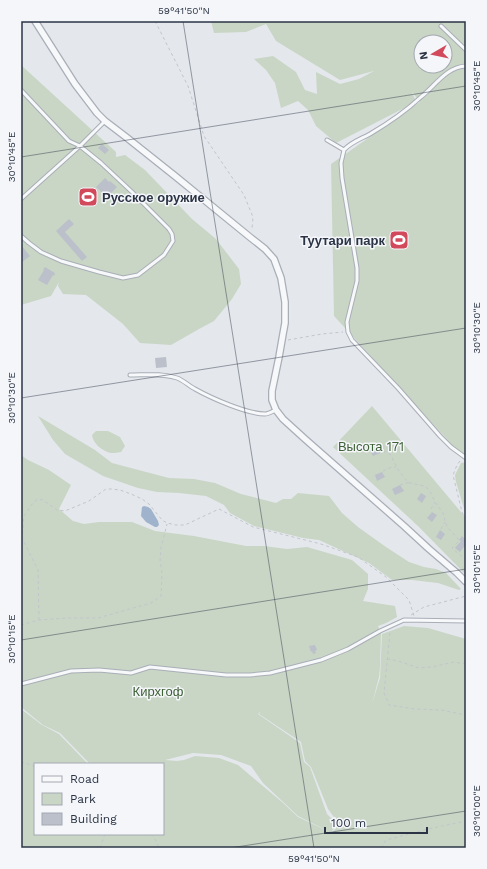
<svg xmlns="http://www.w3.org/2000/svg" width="487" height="869" viewBox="0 0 487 869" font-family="'Work Sans',sans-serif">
<rect width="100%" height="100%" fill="#e4e7ec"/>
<path fill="#c9d6c5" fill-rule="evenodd" d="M211 21H466V460L334 316 331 164 420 102 412 92 416 102 336 143 316 126 308 110 298 101 281 108 275 83 266 70 254 59 273 56 296 72 305 90 317 94 316 72 340 84 359 79 374 71 340 80 276 41 266 24 246 32 214 33ZM421 42H445V66H421Z
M21 65 116 152V157L125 155 145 170 192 219 216 239 239 269 241 284 232 299 214 321 199 329 171 345 140 343 123 324 86 295 63 294 58 286 59 282 51 296 21 305Z
M372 406 466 518V575L419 527 333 447Z
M38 416 95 450 112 463 169 478 194 479 215 483 241 494 276 503 283 499H291L298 493 329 496 342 513 358 527 386 547 409 562 424 567 436 569 446 573 461 589 459 590 438 583 412 580H392L369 563 319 540 303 538 254 526 230 513 224 505 206 496 179 493 157 492 138 488 103 476 65 454 53 440Z
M96 431H108L120 437 125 446 121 452C119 452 117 453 115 453 105 454 93 444 92 435Z
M21 455 28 460 49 470 71 485 59 509 73 521 84 524 99 522H132L155 531 194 536 246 546H264L287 549 307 547 352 560 368 574V589L363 601 395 606 397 617 386 623 378 626 381 634 380 667 379 677 372 704 380 678 382 634 404 626 428 628 466 639V848H21V709L42 725 59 734 88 764H35V834H163V764H90L60 733 43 725 21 707V682L22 681H21ZM261 711 259 714 301 742 305 761 311 767 328 809 339 824 332 833 298 817 282 802 238 765 219 758 195 756 184 760 177 761 165 760 193 753 221 755 251 766 263 783 298 816 330 832 332 831 337 824 327 814 310 767 304 762 300 743 258 714Z
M466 462V515L456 482 455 475 461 463Z"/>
<path fill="#9fb4cc" d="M144 506 148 507 151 509 158 521 159 525 157 527H155L146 522 141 516 142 507Z"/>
<path fill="#bbc0ca" d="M102 144 109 150 105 154 98 148Z
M105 178 109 182 110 181 117 187 107 197 96 187Z
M69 219 74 224 65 232 87 257 82 261 56 231Z
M21 245 30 256 21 263Z
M45 267 55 273 54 276 53 275 47 285 38 280 44 270H43Z
M166 357 167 367 156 368 155 358Z
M378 447 380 453 373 456 370 451Z
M382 472 385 477 377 481 375 475Z
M400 485 404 491 395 495 392 489Z
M421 493 426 496 422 503 417 499Z
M432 512 437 515 432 522 427 518Z
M440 530 445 534 441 540 436 537Z
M462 536 466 540V544L460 552 455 548 461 541 459 540Z
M315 645 317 650 315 651 316 653 313 654 312 651 311 652 309 646Z"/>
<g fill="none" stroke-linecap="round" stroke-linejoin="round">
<g stroke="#a9aeb7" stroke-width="5">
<path id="lane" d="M441 26 466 50
M21 90 69 141 80 146 101 163 132 192 169 229 172 234 173 241 164 255 138 275 123 278 99 272 61 261 41 252 29 243 21 236
M327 140 344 150C351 142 361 139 370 134 387 124 407 110 421 97 435 86 446 67 466 66
M344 150 341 163 342 178 357 268V281L347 322 348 332 352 340 398 388 440 436 451 447 466 458
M21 199 80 146 105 121
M130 375C145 375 162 373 177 378 183 380 189 386 195 389 211 398 247 414 265 414 268 414 273 411 276 410
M21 684 71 671 99 670 131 673 150 667 226 675H250L270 673 321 660 348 649 380 631 404 620 466 621"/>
</g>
<g stroke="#a9aeb7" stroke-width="8">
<path id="street" d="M35 21 75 84 97 113 105 121 126 137 175 176 251 238 265 249 274 259 281 278 285 302V323L283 334 279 357 272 391V400L276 410 283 419 305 439 404 526 429 549 457 573 466 582"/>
</g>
<path stroke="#c2c5cb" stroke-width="1" stroke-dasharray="3 3" stroke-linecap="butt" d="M155 21 188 86 204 136 244 195 253 217 252 229
M288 340 322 334 343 332
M383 451 390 454 399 471 407 481 410 483 424 486 427 488 430 491 435 502 443 513 446 524 448 528 458 539 459 541 452 548 466 560
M460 461 457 465 453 475 462 512 466 521
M383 471 392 467H396
M400 485 405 483H410
M431 509 435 502
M441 529 445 522
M411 615 424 607 466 596
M39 620 38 570 22 538 24 516 33 503 38 499 43 500 57 510 65 511 89 501 106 489H111L120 490 131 494 142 499 149 504 162 520 167 523 176 525H185L219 509 253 527 321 544 358 557 386 577 409 600 414 616
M21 625 39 620 68 618H98L151 603 161 596 162 573 160 560 161 548 167 524
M390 633 384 693 389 705 415 709 441 710 466 715
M387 659 398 661 419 668 432 667 454 662 466 664
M21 762 28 764 35 767
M151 834 155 839 159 848
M100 848 105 834
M381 848 386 840 428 829 466 821"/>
<use href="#lane" stroke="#f7f8fa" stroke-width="3"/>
<use href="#street" stroke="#f7f8fa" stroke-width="5.5"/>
</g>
<path fill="none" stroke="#2b3445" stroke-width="1" stroke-opacity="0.45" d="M183 21 314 848M21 157 466 86M21 398 466 328M21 640 466 569M230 848 466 811"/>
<defs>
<g id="stadium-square" transform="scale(1)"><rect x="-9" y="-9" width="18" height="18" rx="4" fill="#d1495b" stroke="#f4f6f9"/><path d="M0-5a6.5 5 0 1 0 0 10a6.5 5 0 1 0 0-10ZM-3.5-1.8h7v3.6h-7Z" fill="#fff"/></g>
</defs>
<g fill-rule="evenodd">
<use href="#stadium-square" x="88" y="197"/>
<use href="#stadium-square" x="399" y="240"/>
</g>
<g text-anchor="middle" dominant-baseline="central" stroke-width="3" stroke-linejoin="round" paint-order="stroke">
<g font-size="13" font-weight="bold" fill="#2b3445" stroke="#f4f6f9" text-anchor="start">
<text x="102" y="197">Русское оружие</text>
<text x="385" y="240" text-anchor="end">Туутари парк</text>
</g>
<g font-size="13" fill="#3f6138" stroke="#f4f6f9">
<text x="371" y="446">Высота 171</text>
<text x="158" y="691">Кирхгоф</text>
</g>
</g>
<rect width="487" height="869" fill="none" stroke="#f4f6f9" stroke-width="44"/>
<rect x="34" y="763" width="130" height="72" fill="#f4f6f9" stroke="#a4a8b1"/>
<rect x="42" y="776" width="20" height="6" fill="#f7f8fa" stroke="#a4a8b1"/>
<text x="70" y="783" font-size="12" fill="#2b3445">Road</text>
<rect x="42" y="793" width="20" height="12" fill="#c9d6c5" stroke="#a4a8b1"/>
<text x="70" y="803" font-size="12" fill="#2b3445">Park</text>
<rect x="42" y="813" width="20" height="12" fill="#bbc0ca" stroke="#a4a8b1"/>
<text x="70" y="823" font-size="12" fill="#2b3445">Building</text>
<g transform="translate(433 54) rotate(261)"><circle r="19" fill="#f4f6f9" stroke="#a4a8b1"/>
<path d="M0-3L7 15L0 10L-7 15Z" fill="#d1495b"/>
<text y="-6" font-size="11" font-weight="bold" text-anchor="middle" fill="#2b3445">N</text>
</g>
<path d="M325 827v6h102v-6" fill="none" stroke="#2b3445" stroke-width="2"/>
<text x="331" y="827" font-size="12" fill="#2b3445" stroke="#f4f6f9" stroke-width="3" paint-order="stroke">100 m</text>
<rect x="22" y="22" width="443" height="825" fill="none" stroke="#2b3445" stroke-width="1.5"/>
<g font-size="10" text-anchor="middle" fill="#2b3445">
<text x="184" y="14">59°41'50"N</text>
<text transform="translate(476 86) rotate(-90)" y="4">30°10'45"E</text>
<text transform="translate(11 157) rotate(-90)" y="4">30°10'45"E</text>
<text transform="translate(476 328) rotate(-90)" y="4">30°10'30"E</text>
<text transform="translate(11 398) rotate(-90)" y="4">30°10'30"E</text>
<text transform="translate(476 569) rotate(-90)" y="4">30°10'15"E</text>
<text transform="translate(11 639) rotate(-90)" y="4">30°10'15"E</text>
<text transform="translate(476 811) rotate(-90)" y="4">30°10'00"E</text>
<text x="314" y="862">59°41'50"N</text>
</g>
</svg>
